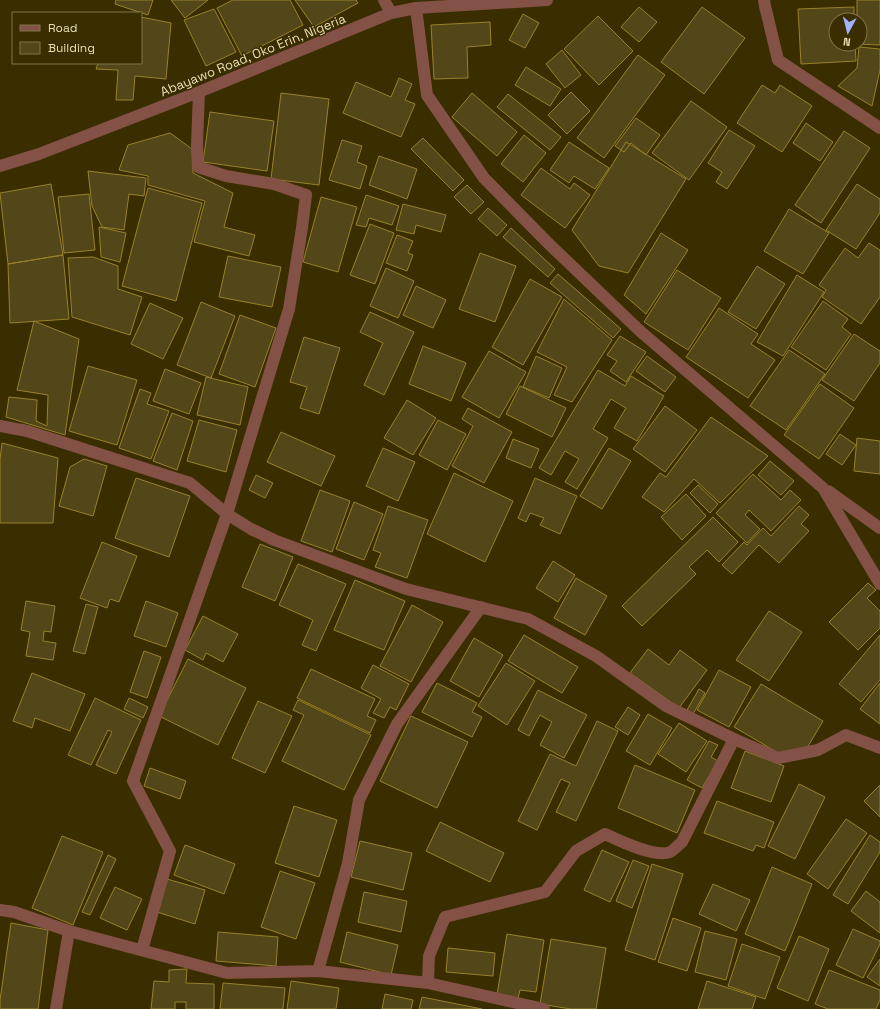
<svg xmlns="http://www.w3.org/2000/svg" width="880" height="1009" viewBox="0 0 880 1009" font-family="'Space Grotesk',sans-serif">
<rect width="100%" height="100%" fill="#3a2e00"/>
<path fill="#53471a" stroke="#98812a" d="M116 0H153L148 15 115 4Z
M171 0H208L185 18Z
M233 0H290L303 25 242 56 217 8Z
M295 0H356L358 3 314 27Z
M857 0H880V45L856 44H860V20H857Z
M639 7 657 22 639 42 621 27Z
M702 7 745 38 704 94 661 62Z
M854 7V20H836V44H855L856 61 801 64 798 9Z
M214 9 236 52 206 66 184 20Z
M523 14 539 23 525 48 509 40Z
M598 16 633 51 599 85 564 49Z
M141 17 171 23 166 79 135 76 133 100H116L118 70 96 69 98 63H141Z
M490 22 491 45 467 47 468 78 434 79 431 25Z
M859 47 880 49V70L872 106 838 86 857 68Z
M562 50 581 75 565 88 546 64Z
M638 55 665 75 604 158 577 138Z
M526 67 561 89 550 106 515 85Z
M399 78 412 84 405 100 415 104 401 137 343 113 356 82 391 97Z
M762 85 775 93 780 85 812 106 782 152 737 123Z
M571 92 590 111 567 134 548 115Z
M281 93 329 99 319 185 271 179Z
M472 93 517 132 497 156 452 117Z
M508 94 561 137 550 150 497 107Z
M691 101 727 127 689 180 652 153Z
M210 112 274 121 267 171 203 162Z
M636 118 660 135 646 155 631 143 624 152 615 146Z
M806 123 833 142 820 161 793 143Z
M729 130 755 146 727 189 716 182 722 172 708 163Z
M844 131 870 148 821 223 795 205Z
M170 133 192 149 193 173 233 193 224 227 255 235 249 256 194 242 205 201 148 185V176L119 170 128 145Z
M524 135 546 153 523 182 501 164Z
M423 138 464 180 453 191 411 149Z
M342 140 362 146 357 162 367 166 360 189 329 180Z
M569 142 609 168 595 189 574 176 569 183 550 170Z
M626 142 686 179 628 273 599 266 572 230Z
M379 156 417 169 407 199 369 185Z
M541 168 570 189 574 183 590 195 565 228 521 195Z
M88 171 146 178 144 196 129 194 124 230 102 227 92 206Z
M51 184 63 255 8 264 0 193Z
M857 184 880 199V213L856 249 826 230Z
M467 185 484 202 471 214 454 197Z
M148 188 202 203 176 301 122 286Z
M89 194 95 250 64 253 58 197Z
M366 195 399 206 392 225 369 218 366 227 356 225Z
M321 197 357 207 338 272 303 262Z
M403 204 446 215 441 232 416 225 414 234 396 230Z
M488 208 507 225 497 236 478 219Z
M789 209 829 233 803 274 764 251Z
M370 224 394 233 375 284 350 275Z
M99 227 126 233 120 262 101 257Z
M511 228 555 269 548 277 503 237Z
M661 233 688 250 646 314 624 295Z
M397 235 413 241 408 253 413 255 407 271 386 263Z
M869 243 880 250V297L861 324 822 297 826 290 819 285 845 248 858 258Z
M480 253 516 266 495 322 459 309Z
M63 255 69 319 10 323 8 264Z
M228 256 281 267 272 307 219 297Z
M93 257 118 266V289L142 297 130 335 72 317 68 258Z
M757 266 785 284 756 329 728 312Z
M386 268 414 281 398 318 370 306Z
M677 270 721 298 688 350 644 322Z
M558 274 621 329 613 338 550 283Z
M797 275 824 292 783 356 757 342Z
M530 279 562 297 523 365 492 347Z
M416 286 446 300 433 328 403 315Z
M564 299 612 340 572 402 554 395 567 367 537 352Z
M823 301 848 319 842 327 851 334 826 370 791 347Z
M201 302 235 316 211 378 177 365Z
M150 303 183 318 163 359 131 344Z
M719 308 758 334 751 344 775 360 748 398 686 357Z
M370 312 414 332 384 395 364 385 383 343 360 332Z
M240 315 276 328 255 387 219 374Z
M34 321 79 339 65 435 6 417 9 397 37 400 36 421 47 426 48 395 17 390Z
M854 334 880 351V363L854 401 822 380Z
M620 336 646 352 626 382 610 371 617 361 607 355Z
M304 337 340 348 319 414 300 408 307 387 290 382Z
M423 346 466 363 451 401 409 384Z
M789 350 825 374 786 430 750 406Z
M489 351 526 372 499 418 462 397Z
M536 356 562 368 549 398 523 387Z
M647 356 676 377 665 392 636 371Z
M88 366 137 380 117 445 69 431Z
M165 369 201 383 189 414 153 401Z
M598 370 625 386 631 376 664 396 637 441 614 428 626 408 611 399 593 429 608 438 577 489 565 482 579 459 565 451 551 475 539 468Z
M206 377 248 387 240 425 197 415Z
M820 384 854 408 819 459 784 435Z
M520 386 566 408 552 437 506 414Z
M140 389 151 393 147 404 169 411 151 459 119 448Z
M407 400 436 418 413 455 384 438Z
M665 406 697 430 665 472 633 449Z
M468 408 512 432 484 483 452 466 473 426 462 419Z
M172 413 193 421 177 470 153 461Z
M711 417 768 456 720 503 694 479 664 512 642 497 660 473 666 477Z
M199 420 237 430 226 472 187 461Z
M438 420 466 434 447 470 419 455Z
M281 432 335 456 321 486 267 462Z
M840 434 856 445 842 465 826 454Z
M857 438 880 441V474L854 471Z
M513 439 539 449 531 468 506 458Z
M2 443 58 458 53 523H0V459Z
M383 448 415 462 398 501 366 486Z
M609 448 631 461 602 509 580 496Z
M84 459 107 466 93 516 59 506 70 467Z
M770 461 794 481 781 495 758 475Z
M454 473 513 501 485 562 427 534Z
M753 474 781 500 790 490 801 500 771 531 749 510 745 515 760 529 747 543 716 513Z
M256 475 273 483 265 498 249 490Z
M136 478 190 496 169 557 115 538Z
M535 478 577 496 560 534 540 525 544 518 530 513 526 522 518 518Z
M698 485 718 504 710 513 690 493Z
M320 490 350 501 332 552 301 541Z
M686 494 706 516 682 540 661 517Z
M354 502 383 514 364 560 336 549Z
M388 506 428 520 407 578 375 567 381 553 373 550Z
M799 506 809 515 801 524 809 531 779 563 759 545 732 574 722 565 744 542 747 545 763 528 771 536Z
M713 517 738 542 719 562 707 550 689 567 696 574 642 626 622 606Z
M102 542 137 556 119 602 110 599 107 608 80 598Z
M260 544 293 557 275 601 242 587Z
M553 561 575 575 558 602 536 588Z
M298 564 346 584 316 651 302 645 313 620 279 605Z
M576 578 607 596 585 635 554 618Z
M355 580 405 601 384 650 334 630Z
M868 583 876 590 867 598 880 611V628L858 650 829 622Z
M26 601 55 606 51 632 44 631 43 641 56 643 53 660 26 656 30 632 21 630Z
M146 601 178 613 166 647 134 636Z
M86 604 98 607 85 654 73 651Z
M412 605 443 622 411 682 380 666Z
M769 611 802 632 769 681 736 660Z
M203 616 238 634 223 662 206 653 203 660 185 650Z
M524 635 578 667 562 693 508 661Z
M880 635V680L861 702 839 684Z
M474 638 503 655 479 697 450 681Z
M648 649 669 665 680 650 707 670 679 708 630 673Z
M144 651 161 657 147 698 130 692Z
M188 659 246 688 218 745 159 716Z
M506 663 535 681 507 725 478 706Z
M373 665 409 684 396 710 390 707 384 718 373 713 381 699 361 688Z
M311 669 375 699 367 716 376 720 370 733 297 698Z
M719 670 751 687 729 727 697 710Z
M32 673 85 694 70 731 35 718 32 728 13 721Z
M437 683 477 703 472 712 482 717 472 737 422 712Z
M880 683V724L860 709Z
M761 684 823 721 807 748 780 754 734 727Z
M699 689 705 693 693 714 687 710Z
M538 690 587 715 564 758 540 745 552 722 540 715 529 736 518 730Z
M95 698 141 720 116 774 96 765 112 732 108 730 91 765 68 755Z
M129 698 148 707 143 718 124 709Z
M298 700 371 735 344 790 282 761 304 715 293 710Z
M258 701 292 716 265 773 232 758Z
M628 707 640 715 628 735 615 727Z
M648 714 672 728 650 765 626 751Z
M411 716 468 742 437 808 380 781Z
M597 721 618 731 576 821 556 812 570 783 561 779 537 830 518 821 550 754 576 766Z
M679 723 707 741 686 772 658 754Z
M709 741 718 745 711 757 718 761 702 788 687 780Z
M745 751 784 766 771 802 731 788Z
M635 765 695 790 677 833 618 808Z
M150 768 186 781 180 799 144 786Z
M799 784 825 797 795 859 768 846Z
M880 785V817L864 801Z
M717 801 774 822 764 848 756 845 753 851 704 833Z
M294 806 337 820 319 877 275 863Z
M846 819 867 833 828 889 807 874Z
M440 822 504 853 490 882 426 851Z
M870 835 880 842V852L848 904 833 895Z
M62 836 103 852 73 925 32 908Z
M360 841 412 853 403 890 351 877Z
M185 845 235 864 224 894 174 875Z
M602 850 629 862 610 902 584 890Z
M108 855 116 859 90 915 82 912Z
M633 860 649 866 632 908 616 901Z
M652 864 683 874 655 960 625 950Z
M772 867 812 884 785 951 745 934Z
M280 871 315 883 296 939 261 927Z
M167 879 205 890 195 924 157 912Z
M713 884 750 900 736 931 699 914Z
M115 887 142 899 127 930 100 918Z
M866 891 880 902V933L851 911Z
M364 892 407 901 401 932 358 922Z
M673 918 701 928 687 971 658 962Z
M11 923 48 930 38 1009H0V1000Z
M853 929 880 941V944L863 978 836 965Z
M705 931 737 939 726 980 695 972Z
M218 932 278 937 276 966 216 961Z
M347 932 398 945 391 975 340 962Z
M507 934 544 940 536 992 520 990 518 998 497 995Z
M799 936 829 949 808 1001 777 988Z
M551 939 606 948 596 1009H571L540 1004Z
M742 944 780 957 765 999 728 986Z
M448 948 495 953 493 976 446 972Z
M880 959V986L867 977Z
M187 969 186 983 214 984V1009H186V1002H175V1009H151L154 981 169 982V970Z
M829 970 880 990V1000L876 1009H828L815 1004Z
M291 981 339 988 336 1009H287Z
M707 981 756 997 752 1009H698Z
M223 983 285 988 283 1009H220Z
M385 994 413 1000 411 1009H382Z
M422 997 482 1009H419Z"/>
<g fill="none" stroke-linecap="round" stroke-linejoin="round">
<path stroke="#835145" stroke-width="12" d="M384 0 391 13
M764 0 765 6 778 60 880 128
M416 8 427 95 484 178 549 244 640 331 823 488 880 584
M0 166 39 154 199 92 391 13 416 8 547 0
M0 426 27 431 190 483 227 514 251 529 274 540 406 589 528 619 596 656 666 706 734 739 778 758 818 750 846 735 880 748
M828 491 880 528
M0 910 14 912 69 931 227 973 318 971 428 983 544 1009
M142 950 170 851 133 781 227 514 289 309 302 228 306 195 274 184 226 176 198 167 197 145 199 92
M318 971 348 863 359 800 397 724 481 607
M428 983 429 956 445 917 545 892 576 851 605 834C620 841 655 858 670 852 674 850 678 845 682 842L734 739
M56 1009 69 931"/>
</g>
<g text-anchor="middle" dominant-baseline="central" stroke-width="3" stroke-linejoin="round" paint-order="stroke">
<g font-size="13" fill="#e8ddb5" stroke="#3a2e00">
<text transform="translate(253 55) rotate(-22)">Abayawo Road, Oko Erin, Nigeria</text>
</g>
</g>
<rect x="12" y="12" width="130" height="52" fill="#3a2e00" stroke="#807448"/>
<rect x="20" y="25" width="20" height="6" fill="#835145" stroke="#807448"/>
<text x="48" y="32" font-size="12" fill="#e8ddb5">Road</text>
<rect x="20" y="42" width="20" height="12" fill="#53471a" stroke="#807448"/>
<text x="48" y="52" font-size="12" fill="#e8ddb5">Building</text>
<g transform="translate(848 32) rotate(187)"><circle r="19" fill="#3a2e00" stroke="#807448"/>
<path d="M0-3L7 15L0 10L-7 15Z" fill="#a2b2fd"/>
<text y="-6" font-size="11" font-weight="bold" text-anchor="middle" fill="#e8ddb5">N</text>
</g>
</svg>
